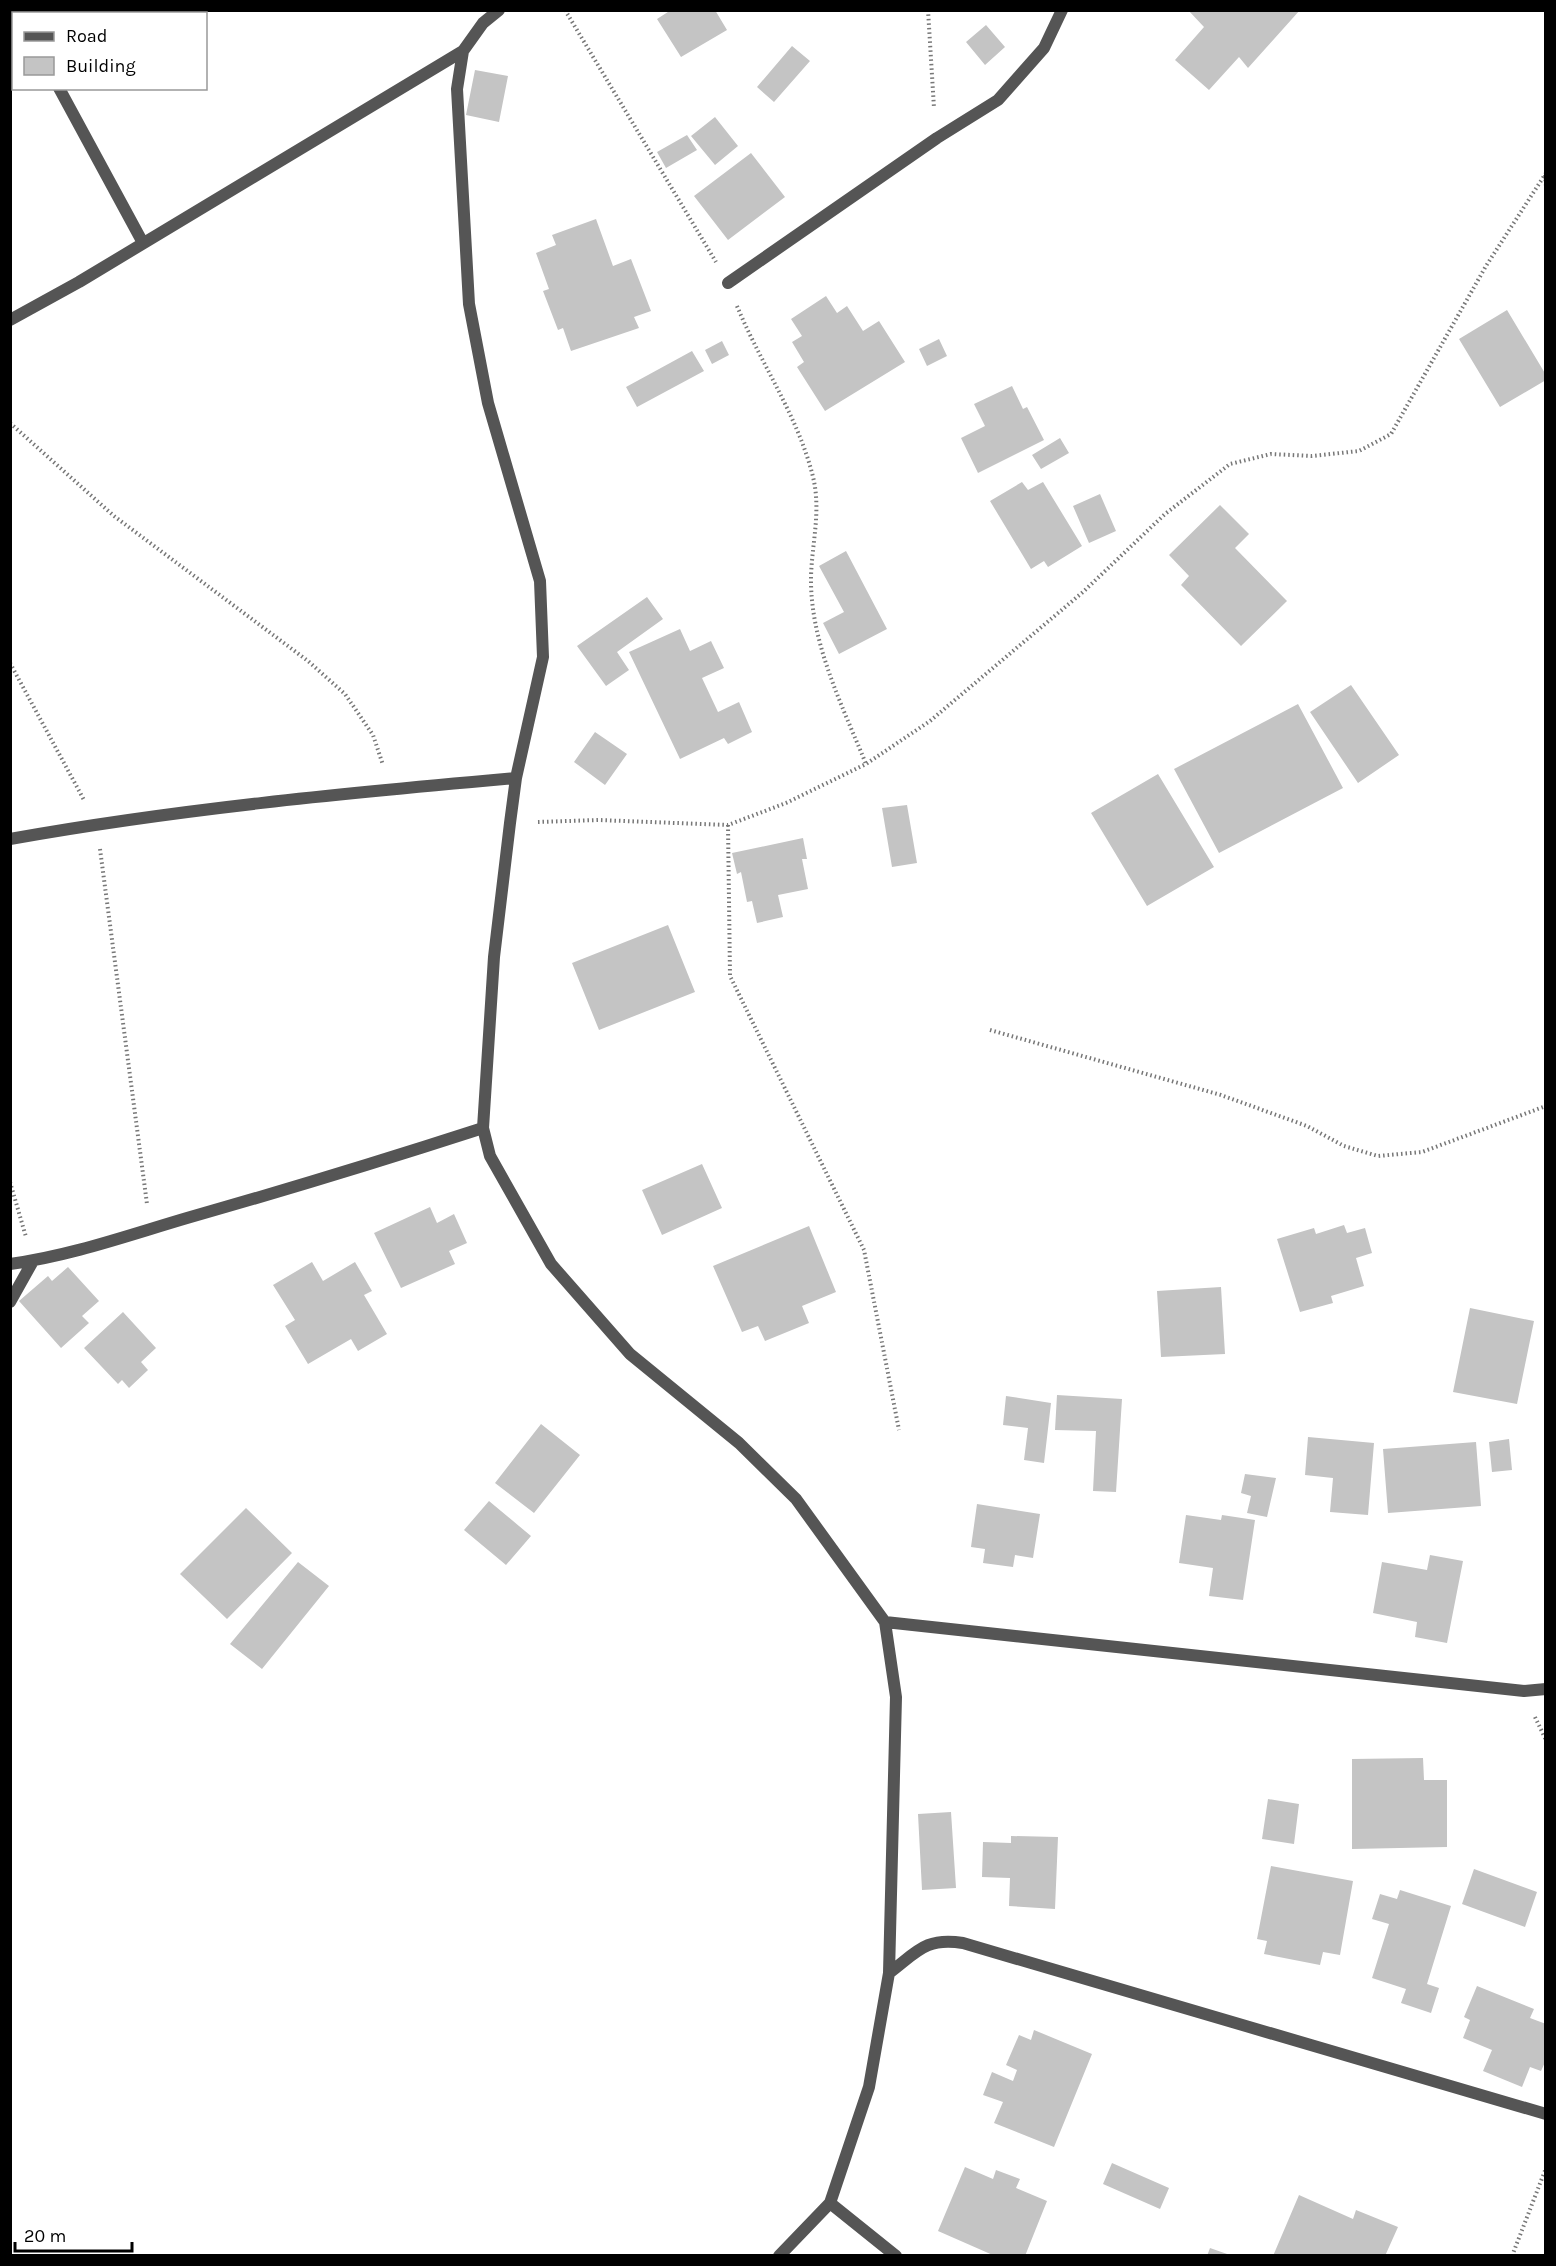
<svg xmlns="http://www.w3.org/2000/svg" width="1556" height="2266" viewBox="0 0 1556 2266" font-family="Karla,sans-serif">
<rect width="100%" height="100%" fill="#fff"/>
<path fill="#c4c4c4" d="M671 10H715L727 30 681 57 657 19Z
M1188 10H1300L1248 68 1239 57 1209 90 1175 60 1204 27Z
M986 25 1005 47 985 65 966 42Z
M792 46 810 61 774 102 757 87Z
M475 70 508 76 499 122 466 115Z
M715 117 738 146 715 165 691 136Z
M687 135 697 150 666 168 657 152Z
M751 153 785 197 728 240 694 196Z
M596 219 613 266 631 259 651 311 634 317 639 328 571 351 563 328 558 330 543 291 549 289 536 253 556 245 552 235Z
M826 296 837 313 847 306 863 331 879 321 905 362 825 411 797 367 804 362 792 342 802 336 791 319Z
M1507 310 1546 375V380L1500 407 1459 339Z
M939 339 947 356 927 366 919 349Z
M722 341 729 355 712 364 705 350Z
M692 351 704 371 637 407 626 387Z
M1012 386 1023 409 1027 407 1044 440 978 473 961 438 985 426 974 404Z
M1060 438 1069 453 1041 469 1032 455Z
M1022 482 1028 490 1043 482 1082 546 1048 567 1044 561 1031 569 990 501Z
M1100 494 1116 531 1089 543 1073 506Z
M1220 505 1249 534 1235 548 1287 601 1241 646 1181 585 1189 576 1169 555Z
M846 551 887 629 839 654 823 623 844 612 819 566Z
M647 597 663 619 617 652 629 670 606 686 577 646Z
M680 629 690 651 711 641 724 668 702 678 718 712 739 702 752 732 728 744 724 738 680 759 629 652Z
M1351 685 1399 755 1358 783 1310 712Z
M1298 704 1343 788 1219 853 1174 769Z
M595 732 627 754 605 785 574 762Z
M1158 774 1214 867 1147 906 1091 813Z
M907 805 917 863 892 867 882 808Z
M803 838 807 859H802L808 889 778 895 783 917 757 923 752 901 747 902 741 872 737 874 732 853Z
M668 925 695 992 599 1030 572 963Z
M702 1164 722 1208 662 1235 642 1190Z
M430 1207 437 1223 454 1214 467 1243 449 1251 455 1264 401 1288 374 1233Z
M1344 1225 1347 1233 1365 1228 1372 1253 1356 1258 1364 1286 1331 1296 1333 1303 1300 1312 1277 1239 1314 1228 1316 1234Z
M809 1226 836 1292 802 1306 809 1323 765 1341 758 1326 742 1332 713 1266Z
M312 1262 323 1281 355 1262 372 1291 364 1295 387 1334 358 1351 351 1339 308 1364 285 1326 295 1320 273 1285Z
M68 1267 99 1301 82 1316 89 1323 61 1348 19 1301 48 1276 52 1281Z
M1221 1287 1225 1354 1161 1357 1157 1291Z
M1470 1308 1534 1321 1517 1404 1453 1392Z
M123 1312 156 1348 141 1362 148 1370 129 1388 122 1380 118 1384 84 1348Z
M1057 1395 1122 1399 1116 1492 1093 1491 1096 1431 1055 1430Z
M1006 1396 1051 1403 1044 1463 1024 1460 1028 1428 1003 1425Z
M541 1424 580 1455 534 1513 495 1483Z
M1308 1437 1374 1443 1368 1515 1330 1512 1333 1478 1305 1475Z
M1509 1439 1512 1470 1492 1472 1489 1442Z
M1476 1442 1481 1506 1388 1513 1383 1449Z
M1245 1474 1276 1478 1267 1517 1247 1513 1251 1496 1241 1493Z
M489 1501 531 1536 506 1565 464 1530Z
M977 1504 1040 1514 1033 1558 1015 1555 1013 1567 983 1563 985 1549 971 1547Z
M246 1508 292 1553 227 1619 180 1574Z
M1186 1515 1221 1520 1222 1515 1255 1520 1243 1600 1209 1596 1213 1568 1179 1563Z
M1430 1555 1463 1561 1447 1643 1415 1637 1417 1622 1373 1613 1382 1562 1427 1570Z
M298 1562 329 1586 262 1669 230 1644Z
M1423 1758 1424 1780H1447V1847L1352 1849V1759Z
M1268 1799 1299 1804 1294 1844 1262 1839Z
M951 1812 956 1888 922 1890 918 1814Z
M1011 1836 1058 1837 1055 1909 1009 1906 1010 1878 982 1877 983 1842 1011 1843Z
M1271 1866 1353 1881 1340 1955 1323 1952 1320 1965 1264 1954 1267 1941 1257 1939Z
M1474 1869 1537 1892 1525 1927 1462 1904Z
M1400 1890 1451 1906 1427 1984 1439 1988 1431 2013 1401 2003 1406 1989 1372 1978 1389 1924 1372 1919 1380 1894 1397 1899Z
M1477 1986 1534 2009 1530 2018 1546 2024V2060L1541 2071 1530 2067 1522 2087 1483 2071 1492 2050 1463 2038 1470 2020 1464 2017Z
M1034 2030 1092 2054 1054 2147 994 2123 1003 2102 983 2095 992 2072 1013 2081 1017 2070 1006 2065 1019 2035 1031 2040Z
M1112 2163 1169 2188 1160 2209 1103 2184Z
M965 2167 993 2179 996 2170 1020 2179 1016 2188 1047 2201 1025 2256H995L938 2231Z
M1299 2195 1353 2219 1356 2210 1398 2227 1385 2256H1273Z
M1210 2248 1230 2255V2256H1207Z"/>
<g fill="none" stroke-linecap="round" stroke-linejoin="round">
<path stroke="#777" stroke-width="4" stroke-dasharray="1.5 3" stroke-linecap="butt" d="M565 10 716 262
M928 10 934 108
M1545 175 1546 186
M737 306C760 362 797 415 812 473 822 509 812 541 811 577 810 642 842 705 866 764
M10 423 114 516 308 661 345 694 373 735 383 765
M10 663 84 800
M538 822 598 820 728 825 786 803 866 764 930 721 1083 592 1165 514 1230 464 1271 454 1312 456 1359 451 1391 434 1486 266 1546 173
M728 825 730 976 864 1250 899 1430
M100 849 147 1204
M990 1030 1221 1095 1307 1126 1344 1146 1378 1156 1422 1152 1546 1106
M10 1182 26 1237
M1535 1717 1546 1740
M1512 2256 1546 2168"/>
<path stroke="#555" stroke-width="12" d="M16 10 18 14
M499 10 483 23 463 51 457 89 469 304 488 403 540 581 543 657 516 778 510 823 494 957 483 1128 490 1156 551 1264 630 1354 739 1443 796 1499 885 1622 896 1697 889 1973 869 2087 830 2203 779 2256
M59 88 143 243
M728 283 937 138 998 100 1044 48 1062 10
M10 320 79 282 463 51
M10 839C177 809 347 793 516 778
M10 1264C70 1256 129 1235 187 1218 286 1190 384 1160 483 1128
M10 1302 33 1261
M885 1622 1524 1691 1546 1689
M889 1973C917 1952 925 1937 963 1943L1546 2114
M830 2203 896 2256"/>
</g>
<rect width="1556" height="2266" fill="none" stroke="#000000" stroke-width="24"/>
<rect x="12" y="12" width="195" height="78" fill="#ffffff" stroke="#999999" stroke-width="1.5"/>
<rect x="24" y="32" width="30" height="9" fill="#555555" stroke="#999999" stroke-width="1.5"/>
<text x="66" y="42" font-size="18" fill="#000000">Road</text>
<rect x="24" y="57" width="30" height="18" fill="#c4c4c4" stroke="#999999" stroke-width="1.5"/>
<text x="66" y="72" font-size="18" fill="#000000">Building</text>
<path d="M15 2242v9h117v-9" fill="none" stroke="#000000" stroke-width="3"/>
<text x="24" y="2242" font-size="18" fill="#000000" stroke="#ffffff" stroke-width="4.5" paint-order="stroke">20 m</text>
</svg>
